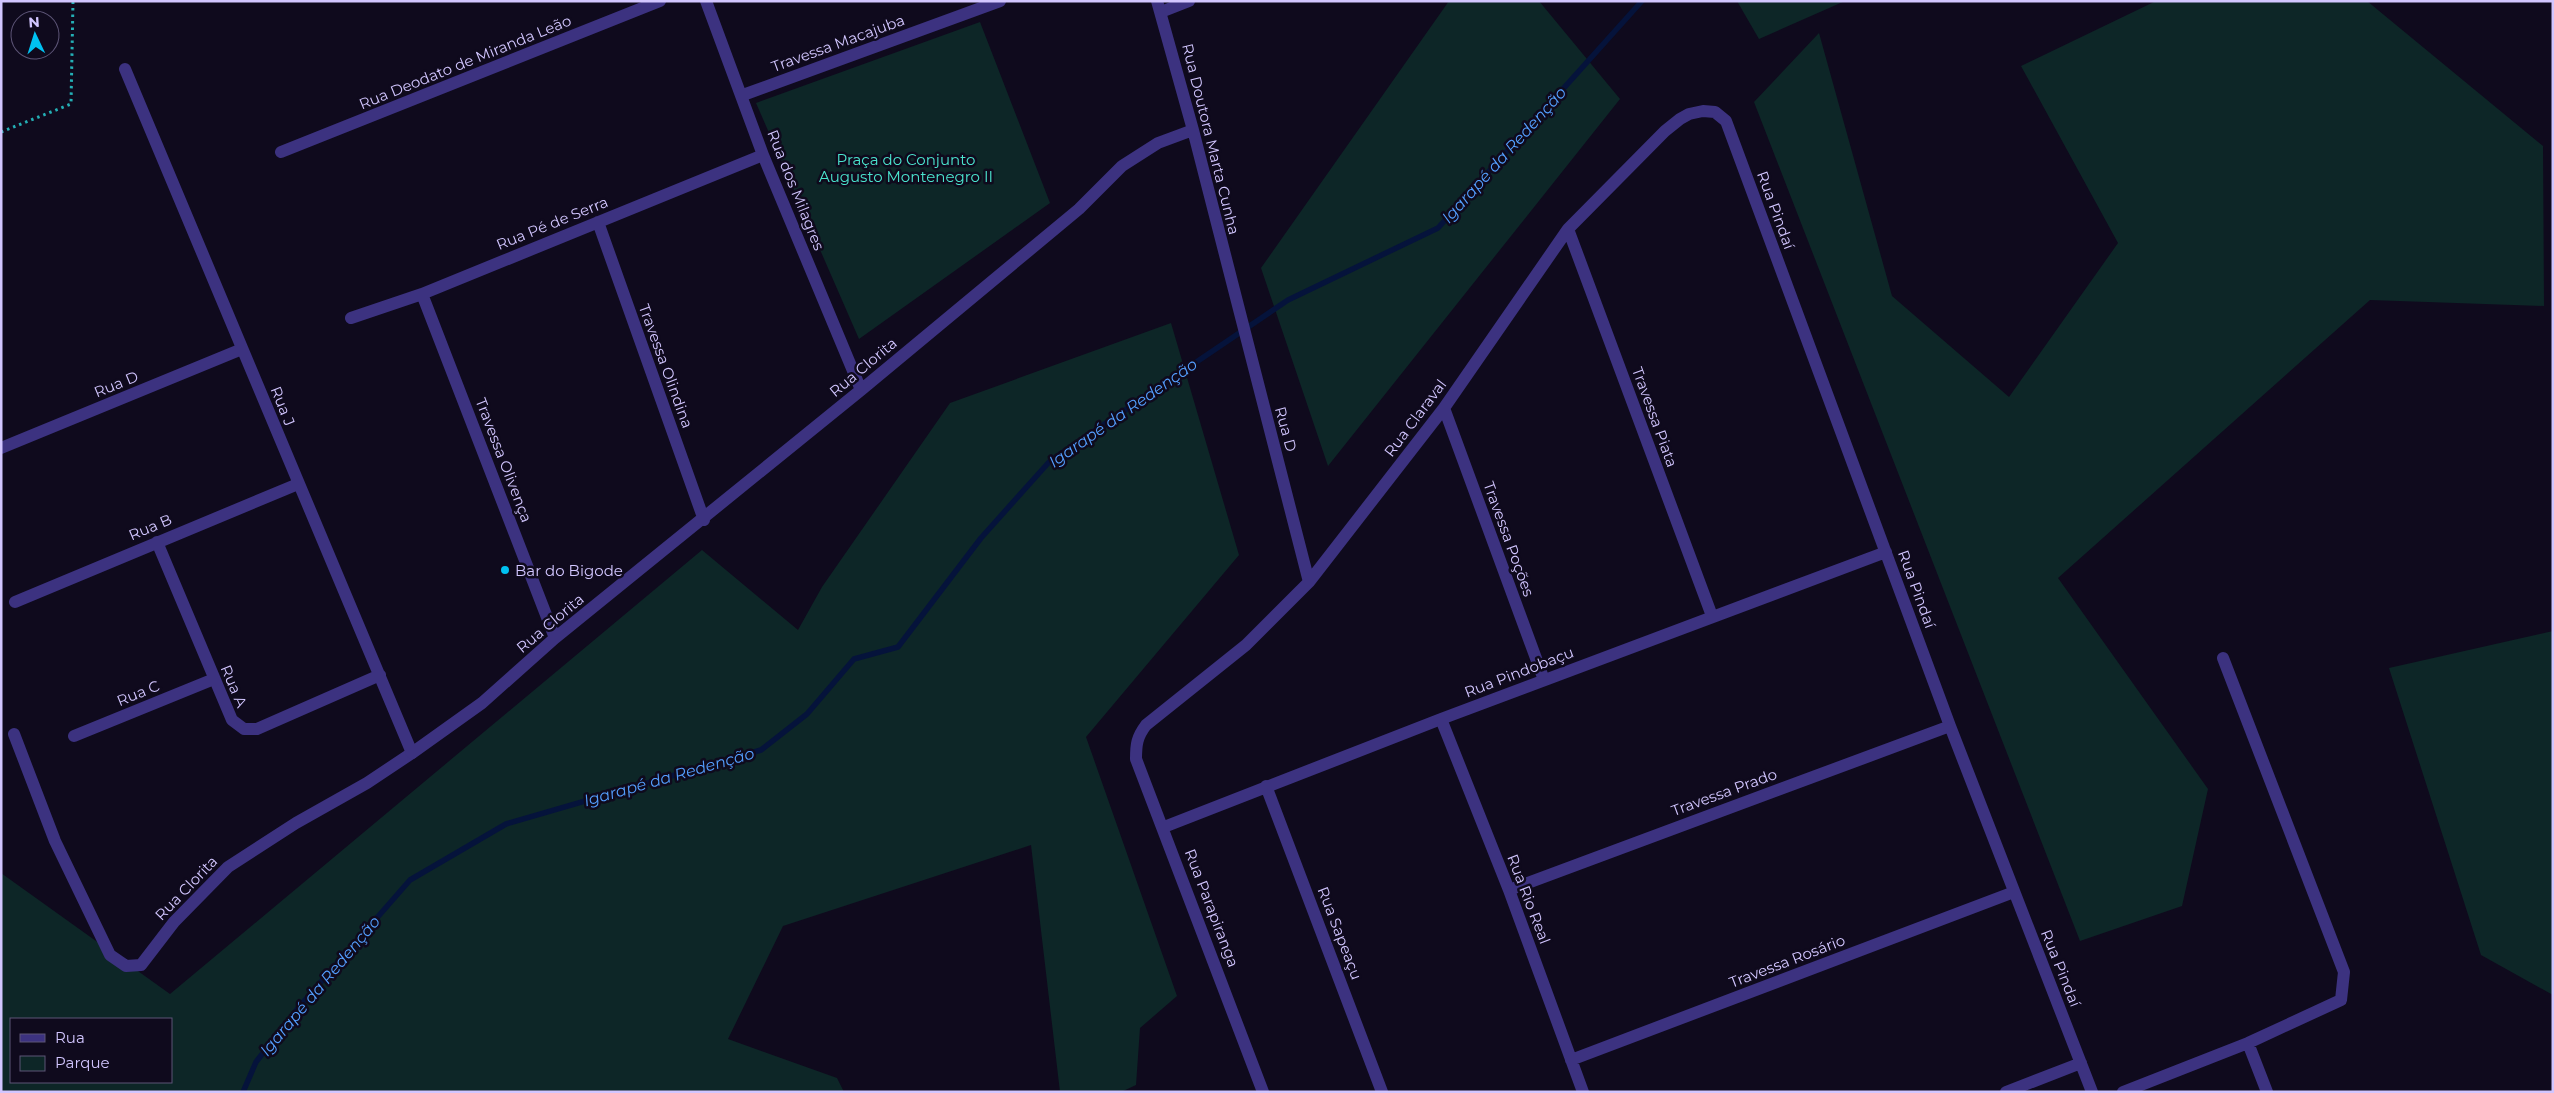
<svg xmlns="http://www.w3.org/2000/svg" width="2554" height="1093" viewBox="0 0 2554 1093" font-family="Montserrat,sans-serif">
<rect width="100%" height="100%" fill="#0f0a1d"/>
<path fill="#0d2627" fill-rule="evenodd" d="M1449 1H1539L1620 99 1328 466 1261 268Z
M1737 1H1845L1759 39Z
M2156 1H2367L2543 146 2544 306 2370 300 2058 578 2208 789 2182 906 2080 941 1754 102 1819 33 1892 296 2009 397 2118 243 2021 66Z
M980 22 1050 203 859 339 756 103Z
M1171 323 1239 555 1086 737 1177 996 1140 1028 1136 1085 1121 1092H1060L1031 845 783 926 728 1039 837 1078 844 1092H1V873L170 994 702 550 798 630 822 587 950 403ZM11 1019H171V1082H11Z
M2553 631V995L2481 955 2389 668Z"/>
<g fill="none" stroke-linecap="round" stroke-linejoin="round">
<path stroke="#05133b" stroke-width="5.5" d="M243 1092 256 1062 299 1007 410 880 506 824 761 750 807 714 854 659 898 647 981 538 1050 461 1288 300 1438 228 1642 1"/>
<path stroke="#24afb5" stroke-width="3" stroke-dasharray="2.5 4" stroke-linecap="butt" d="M1 132 71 104 73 1"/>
<path stroke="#3c3280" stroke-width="12" d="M14 734 55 841 110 955 126 966 141 965 174 922 228 867 296 823 367 783 412 753"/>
<path stroke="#3c3280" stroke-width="12" d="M706 1 763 155 861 390
M1157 1 1193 130 1309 582
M1161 12 1189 1
M125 69 412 753 482 703 555 638 861 390 1079 209 1122 166 1158 143 1193 130
M743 95 1000 1
M281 152 660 1
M598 222 704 520
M1568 229 1712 616
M422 294 555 638
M351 318 422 294 763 155
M1444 408 1544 680
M1 448 242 349
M157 542 232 720 244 729H257L380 675
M15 602 298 484
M1441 719 1509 890 1583 1092
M74 736 214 679
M1266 786 1382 1092
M1164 827 1441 719 1886 552
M1509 890 1950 726
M2248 1043 2267 1092
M1571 1060 2014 892
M1263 1092 1136 759C1136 744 1137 737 1146 725L1246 645 1309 582 1444 408 1568 229 1665 131 1680 119 1689 114 1703 111 1715 112 1726 121 1950 726 2092 1092
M2006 1092 2081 1063
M2123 1092 2248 1043 2341 1000 2344 972 2223 658"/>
</g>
<circle fill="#00c1f1" stroke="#0f0a1d" stroke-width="2" cx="505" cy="570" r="5"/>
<g text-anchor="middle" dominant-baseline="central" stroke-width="5" stroke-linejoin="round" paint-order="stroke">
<g font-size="15" fill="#d2c6ff" stroke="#0f0a1d">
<text transform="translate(838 43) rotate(-20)">Travessa Macajuba</text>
<text transform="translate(465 62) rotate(-22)">Rua Deodato de Miranda Leão</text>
<text transform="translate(1211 139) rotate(76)">Rua Doutora Marta Cunha</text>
<text transform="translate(796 190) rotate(68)">Rua dos Milagres</text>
<text transform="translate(1776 210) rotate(70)">Rua Pindaí</text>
<text transform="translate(552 223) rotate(-22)">Rua Pé de Serra</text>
<text transform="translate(666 366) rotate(70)">Travessa Olindina</text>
<text transform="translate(863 367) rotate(-40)">Rua Clorita</text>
<text transform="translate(116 384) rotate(-22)">Rua D</text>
<text transform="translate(283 406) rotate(68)">Rua J</text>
<text transform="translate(1655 417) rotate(70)">Travessa Piata</text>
<text transform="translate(1415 418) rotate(-53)">Rua Claraval</text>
<text transform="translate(1286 429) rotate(75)">Rua D</text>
<text transform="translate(504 460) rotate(69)">Travessa Olivença</text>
<text transform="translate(150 527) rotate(-23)">Rua B</text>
<text transform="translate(1509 539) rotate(70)">Travessa Poções</text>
<text transform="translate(1917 589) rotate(70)">Rua Pindaí</text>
<text transform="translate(550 623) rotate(-40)">Rua Clorita</text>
<text transform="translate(1519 672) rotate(-21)">Rua Pindobaçu</text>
<text transform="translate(234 686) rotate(67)">Rua A</text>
<text transform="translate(138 693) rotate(-22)">Rua C</text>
<text transform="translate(1724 792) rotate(-20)">Travessa Prado</text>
<text transform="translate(186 888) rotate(-46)">Rua Clorita</text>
<text transform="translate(1529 899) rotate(69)">Rua Rio Real</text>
<text transform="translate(1212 908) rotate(69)">Rua Parapiranga</text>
<text transform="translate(1340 933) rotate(69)">Rua Sapeaçu</text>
<text transform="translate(1787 961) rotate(-21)">Travessa Rosário</text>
<text transform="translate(2061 968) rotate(68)">Rua Pindaí</text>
</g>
<g font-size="15" fill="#4be6cf" stroke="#0f0a1d">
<text x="906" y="159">Praça do Conjunto<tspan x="906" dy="17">Augusto Montenegro II</tspan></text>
</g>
<g font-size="15" fill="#d2c6ff" stroke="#0f0a1d" text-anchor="start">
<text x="515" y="570">Bar do Bigode</text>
</g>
<g font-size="16" font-style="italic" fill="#549fff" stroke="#0f0a1d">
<text transform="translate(1504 155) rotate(-48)">Igarapé da Redenção</text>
<text transform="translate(1123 413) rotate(-35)">Igarapé da Redenção</text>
<text transform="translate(669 777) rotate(-16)">Igarapé da Redenção</text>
<text transform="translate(320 986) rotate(-50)">Igarapé da Redenção</text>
</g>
</g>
<rect width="2554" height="1093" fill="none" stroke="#d2c6ff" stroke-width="5"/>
<rect x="10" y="1018" width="162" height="65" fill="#0f0a1d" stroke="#5d5577"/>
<rect x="20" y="1034" width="25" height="8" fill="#3c3280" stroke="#5d5577"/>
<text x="55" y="1043" font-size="15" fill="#d2c6ff">Rua</text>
<rect x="20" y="1056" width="25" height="15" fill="#0d2627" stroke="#5d5577"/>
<text x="55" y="1068" font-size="15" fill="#d2c6ff">Parque</text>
<g transform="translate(35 35) rotate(356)"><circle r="24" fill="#0f0a1d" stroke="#5d5577"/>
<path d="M0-4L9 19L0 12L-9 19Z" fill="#00c1f1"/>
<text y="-8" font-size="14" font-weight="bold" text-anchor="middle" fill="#d2c6ff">N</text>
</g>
</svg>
